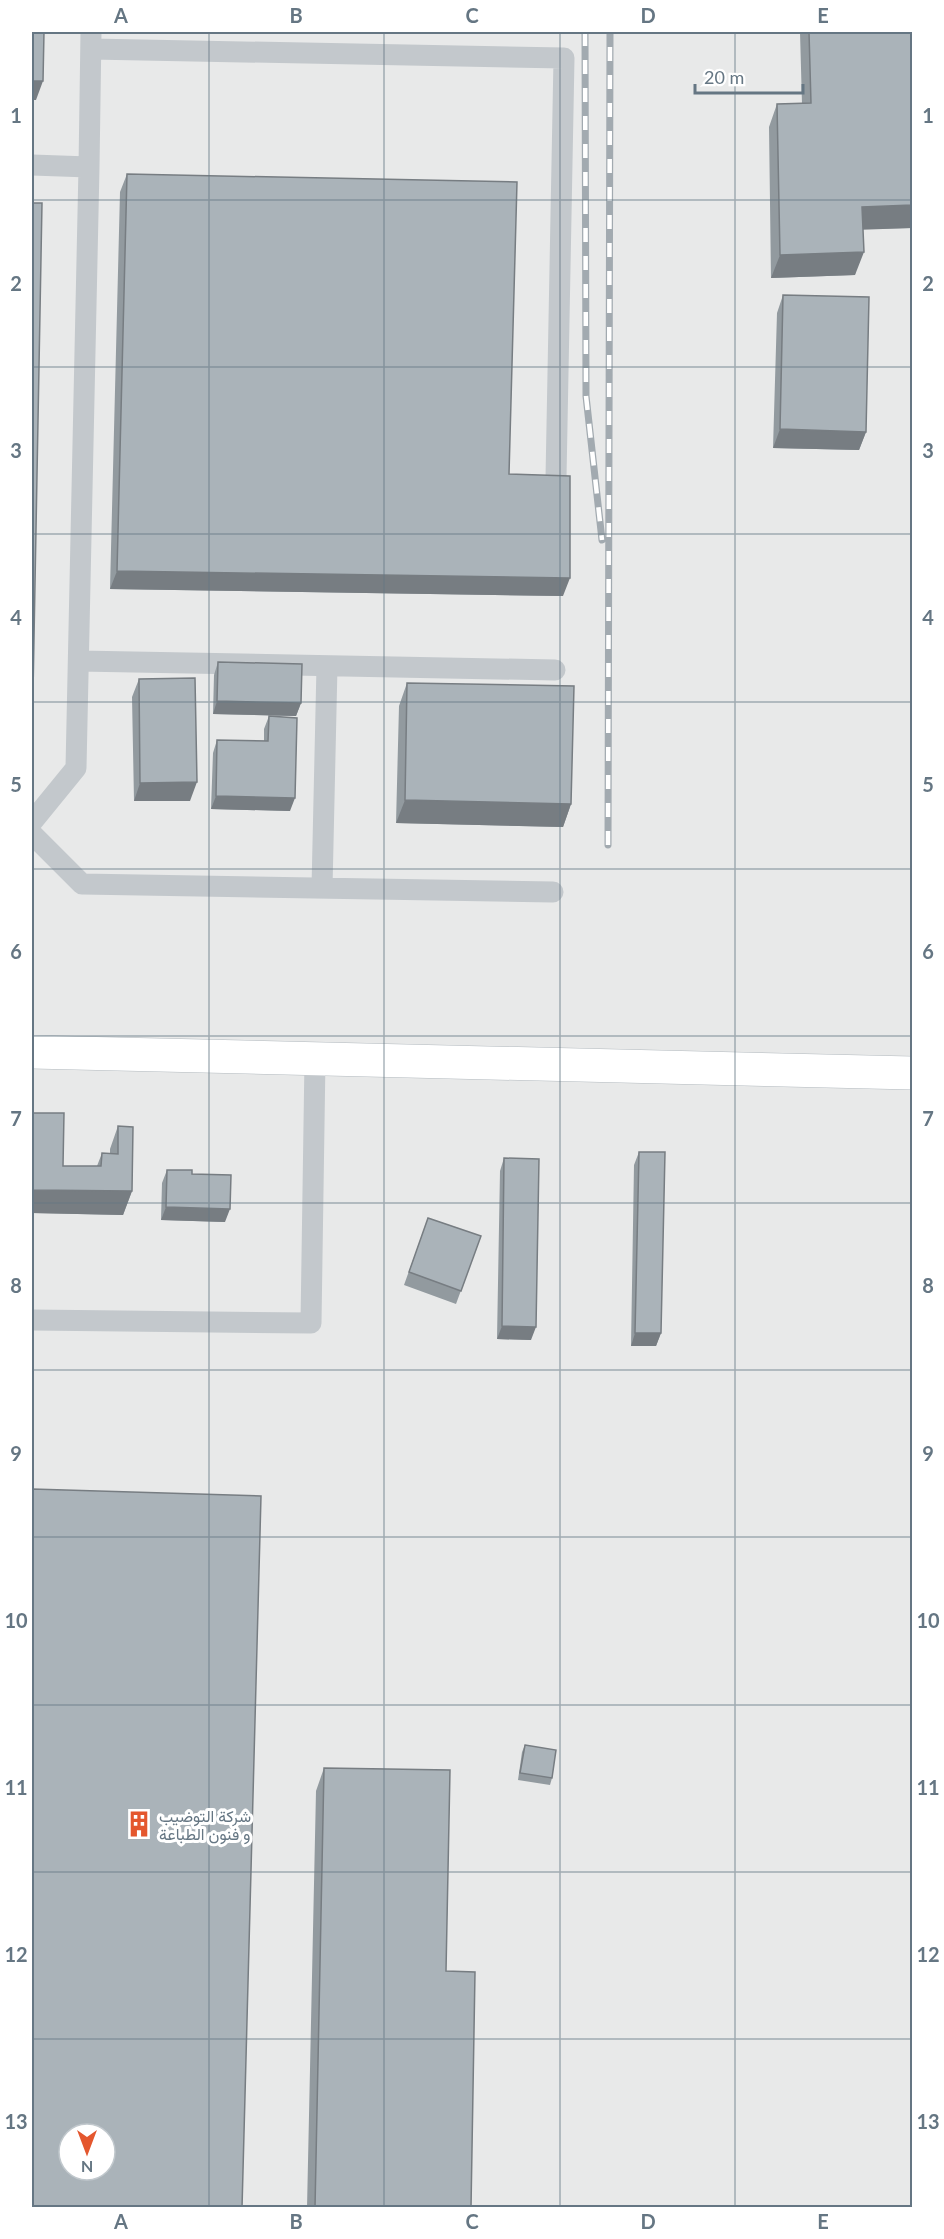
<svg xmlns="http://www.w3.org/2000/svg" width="944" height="2239" viewBox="0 0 944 2239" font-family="Lato,Vazirmatn,sans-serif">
<rect width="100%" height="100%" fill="#fafaf8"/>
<path fill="#e8e9e9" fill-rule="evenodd" d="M32 32H912V2207L32 2208ZM69 2134H105V2170H69Z"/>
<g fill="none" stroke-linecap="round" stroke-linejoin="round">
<g stroke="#b3babf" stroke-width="34">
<path id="secondary" d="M32 1052 912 1073"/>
</g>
<path stroke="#c3c8cc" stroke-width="21" d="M91 49 564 58 556 478
M32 165 89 167 91 32
M79 661 555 670
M32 822 76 768 89 167
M32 834 82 884 553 892
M322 888 327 666
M32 1320 311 1323 315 1059"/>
<use href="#secondary" stroke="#fff" stroke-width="33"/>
<g stroke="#a2aab0" stroke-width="7">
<path id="rail" d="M585 32 586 396 602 540
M608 845 610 32"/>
</g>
<use href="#rail" stroke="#fff" stroke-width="4.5" stroke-dasharray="14" stroke-linecap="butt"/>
</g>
<path fill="#929a9f" d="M800 32H912V228L863 229 855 275 771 278 769 127 777 104H802Z
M127 174 509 474 563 596 110 589 120 192Z
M783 295 866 432 859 450 773 448 777 313Z
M218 662 301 703 296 716 213 714 214 675Z
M139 679 190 801H134L132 697Z
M407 683 571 804 563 827 396 823 399 706Z
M269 716 290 811 211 809 213 753 217 740 264 741V729Z
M118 1126 132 1191 123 1215 32 1213 63 1166H97L102 1153H110V1149Z
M639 1152 661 1333 656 1346H631L634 1165Z
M504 1158 531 1340 497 1339 500 1171Z
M167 1170 192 1174 225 1222 161 1220 162 1183Z
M428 1218 481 1236 456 1304 404 1285Z
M525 1745 552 1778 550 1785 518 1780 522 1752Z
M324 1768 471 2208H307L316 1791Z"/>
<path fill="#777d82" d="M32 81H43L36 100H32Z
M912 205V228L854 230 862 207Z
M864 252 855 275 771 278 780 255Z
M780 429 866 432 859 450 773 448Z
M117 571 570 578 563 596 110 589Z
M217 701 301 703 296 716 213 714Z
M197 782 190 801H134L140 783Z
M216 796 295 798 290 811 211 809Z
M405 800 571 804 563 827 396 823Z
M32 1190 132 1191 123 1215 32 1213Z
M166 1207 230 1209 225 1222 161 1220Z
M502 1326 536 1327 531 1340 497 1339Z
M635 1333H661L656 1346H631Z"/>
<path fill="#aab3b9" stroke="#777d82" stroke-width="1.5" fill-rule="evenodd" d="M32 32H44L43 81H32Z
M809 32H912V205L862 207 864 252 780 255 777 104 811 103Z
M127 174 517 182 509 474 570 476V578L117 571Z
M32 203H42L33 693H32Z
M783 295 869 297 866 432 780 429Z
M218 662 302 664 301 703 217 701Z
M195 678 197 782 140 783 139 679Z
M407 683 574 686 571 804 405 800Z
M269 716 297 718 295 798 216 796 217 740 268 741Z
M32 1113H64L63 1166H101L102 1153 118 1154V1126L133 1127 132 1191 32 1190Z
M639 1152H665L661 1333H635Z
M504 1158 539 1159 536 1327 502 1326Z
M167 1170H192V1174L231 1175 230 1209 166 1207Z
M428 1218 481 1236 461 1291 409 1272Z
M32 1489 261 1496 242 2208H32ZM69 2134H105V2170H69Z
M525 1745 556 1750 552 1778 520 1773Z
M324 1768 450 1770 446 1971 475 1972 471 2208H315Z"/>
<path fill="none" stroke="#657683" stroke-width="1.5" stroke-opacity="0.55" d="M209 32V2208M384 32V2208M560 32V2208M735 32V2208M32 200H912M32 367H912M32 534H912M32 702H912M32 869H912M32 1036H912M32 1203H912M32 1370H912M32 1537H912M32 1705H912M32 1872H912M32 2039H912"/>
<defs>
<g id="building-bare" transform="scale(2.07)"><path d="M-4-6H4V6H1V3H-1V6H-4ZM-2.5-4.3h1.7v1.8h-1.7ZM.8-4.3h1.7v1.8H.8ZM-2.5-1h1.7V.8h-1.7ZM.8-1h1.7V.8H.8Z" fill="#e4572e" stroke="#fff" stroke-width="2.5" paint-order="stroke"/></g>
</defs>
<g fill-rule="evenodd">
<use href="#building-bare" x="139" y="1824"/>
</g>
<g text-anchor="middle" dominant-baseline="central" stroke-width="6" stroke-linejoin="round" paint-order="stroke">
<g font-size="16" fill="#657683" stroke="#fff" text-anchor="start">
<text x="159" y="1815">شركة التوضيب<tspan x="159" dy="18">و فنون الطباعة</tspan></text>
</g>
</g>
<rect width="944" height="2239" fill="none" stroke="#ffffff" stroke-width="66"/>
<g transform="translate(87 2152) rotate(180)"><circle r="28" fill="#ffffff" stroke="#c1c8cd" stroke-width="1.5"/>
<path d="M0-4.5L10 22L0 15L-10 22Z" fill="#e4572e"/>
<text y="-9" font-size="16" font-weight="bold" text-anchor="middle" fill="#657683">N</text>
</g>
<path d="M695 84v9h108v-9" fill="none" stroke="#657683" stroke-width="3"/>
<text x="704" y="84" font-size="18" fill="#657683" stroke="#ffffff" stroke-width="4.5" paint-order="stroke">20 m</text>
<rect x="33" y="33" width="878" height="2173" fill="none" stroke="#657683" stroke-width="2"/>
<g font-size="20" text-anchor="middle" font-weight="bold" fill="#657683">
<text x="121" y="23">A</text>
<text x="296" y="23">B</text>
<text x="472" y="23">C</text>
<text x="648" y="23">D</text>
<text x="823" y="23">E</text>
<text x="16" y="123">1</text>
<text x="928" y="123">1</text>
<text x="16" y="291">2</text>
<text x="928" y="291">2</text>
<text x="16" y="458">3</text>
<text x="928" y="458">3</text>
<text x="16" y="625">4</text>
<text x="928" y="625">4</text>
<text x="16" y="792">5</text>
<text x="928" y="792">5</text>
<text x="16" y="959">6</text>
<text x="928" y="959">6</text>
<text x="16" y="1126">7</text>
<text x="928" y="1126">7</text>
<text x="16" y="1293">8</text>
<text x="928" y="1293">8</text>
<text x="16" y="1461">9</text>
<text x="928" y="1461">9</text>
<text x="16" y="1628">10</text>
<text x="928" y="1628">10</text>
<text x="16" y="1795">11</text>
<text x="928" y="1795">11</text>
<text x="16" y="1962">12</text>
<text x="928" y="1962">12</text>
<text x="16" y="2129">13</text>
<text x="928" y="2129">13</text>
<text x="121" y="2229">A</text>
<text x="296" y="2229">B</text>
<text x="472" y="2229">C</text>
<text x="648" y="2229">D</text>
<text x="823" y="2229">E</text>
</g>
</svg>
